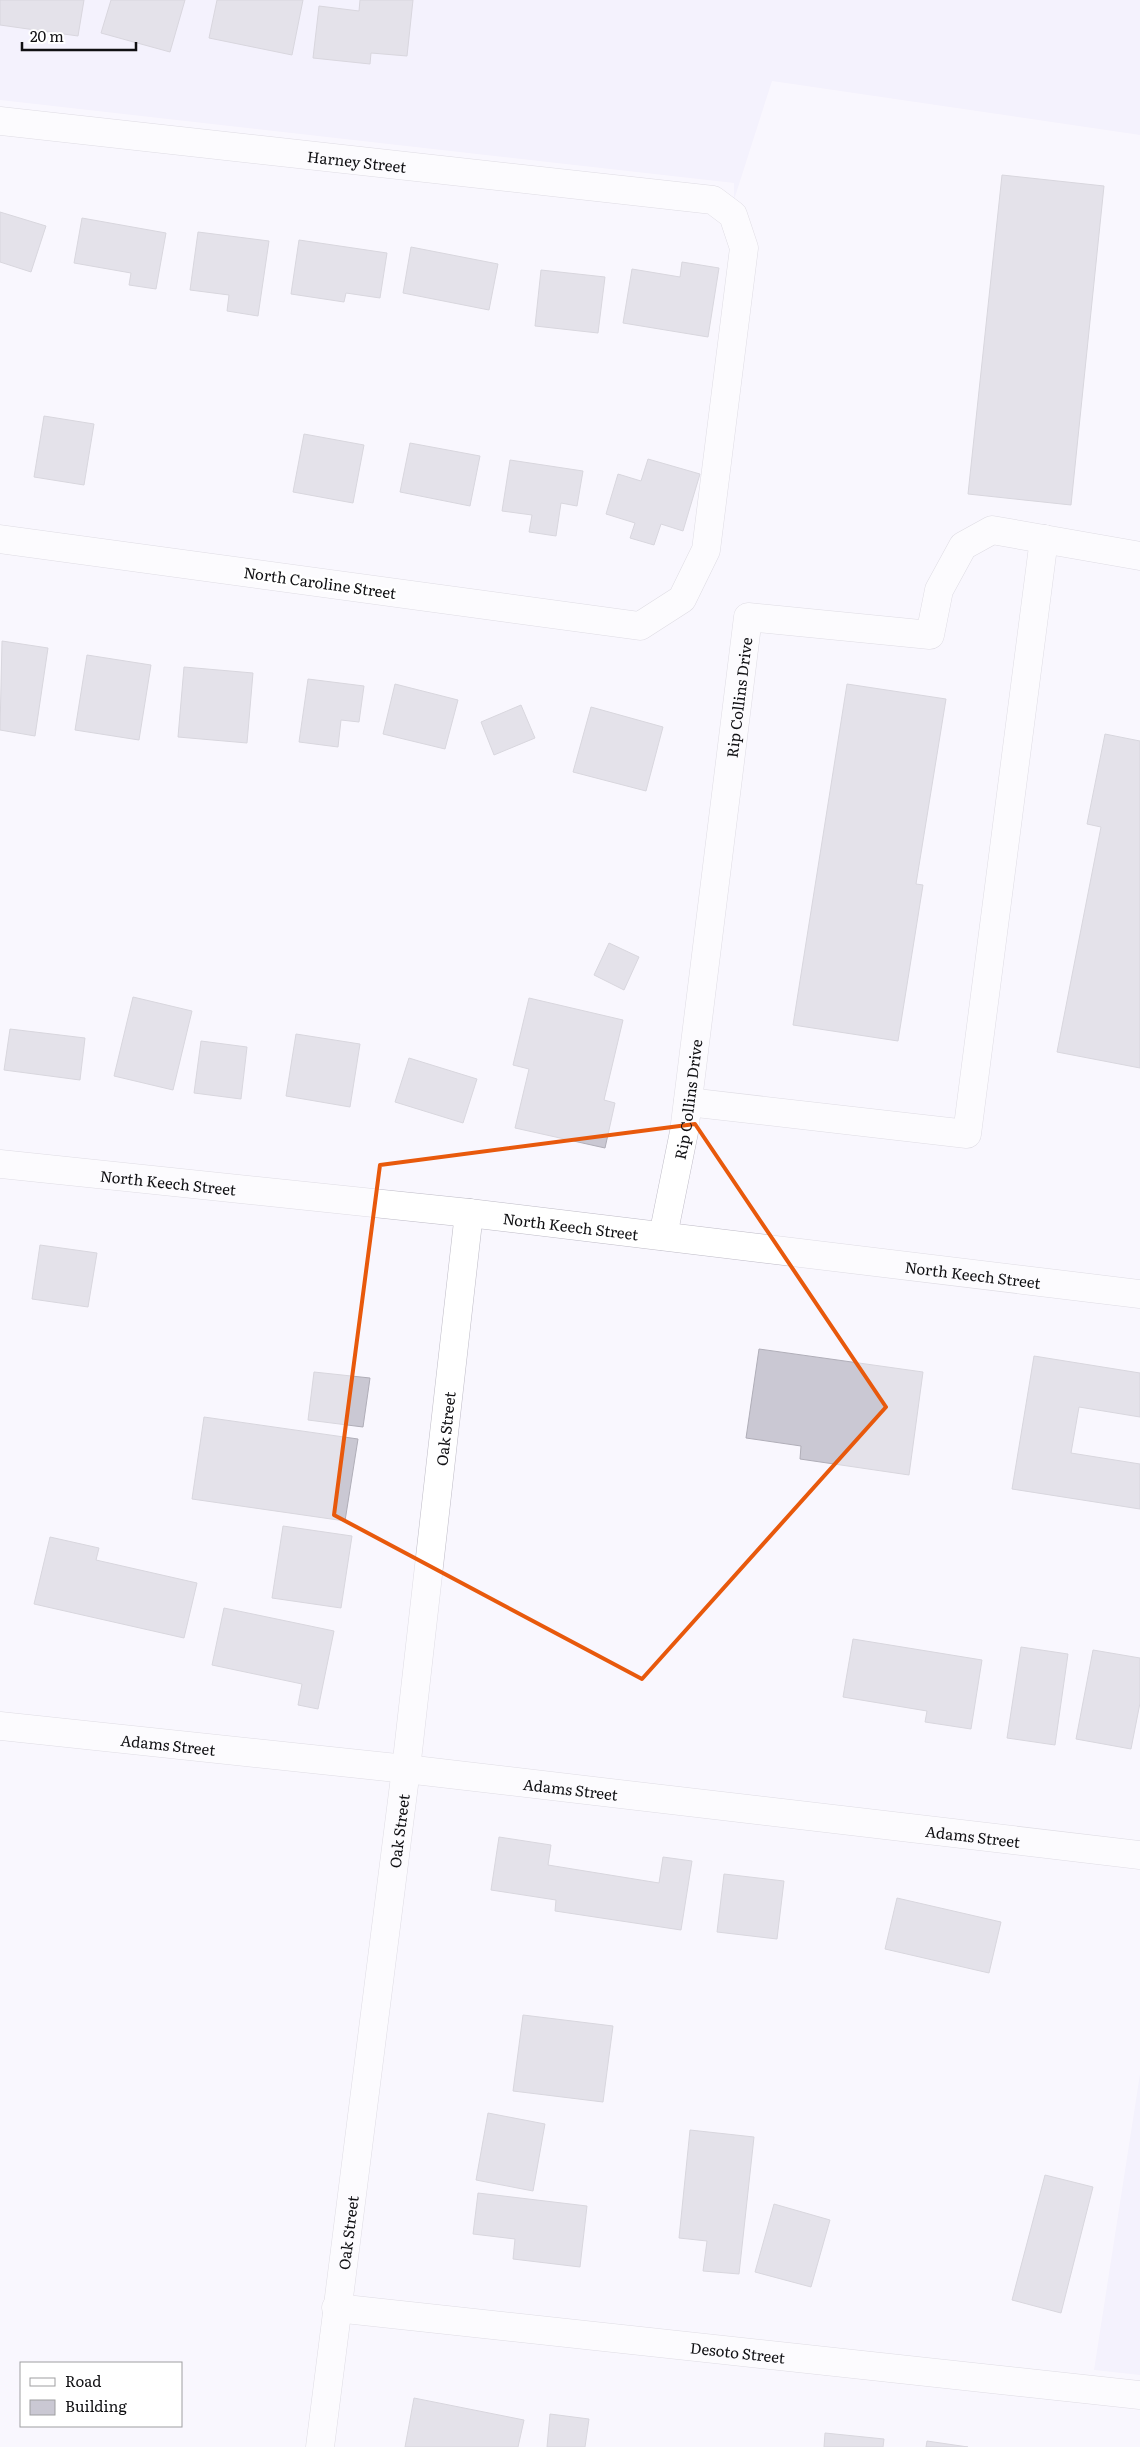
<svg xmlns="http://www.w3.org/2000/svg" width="1140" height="2447" viewBox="0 0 1140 2447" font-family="Literata,serif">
<rect width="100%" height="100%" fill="#f9f7fe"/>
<path fill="#eeeafc" d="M0 0H1140V135L772 81 734 200V183L0 100Z
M1140 2074V2375L1094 2370Z"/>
<path fill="#cac8d3" stroke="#b0aeb8" d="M0 0H84L78 36 0 25Z
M111 0H185L170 52 101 33Z
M217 0H303L292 55 209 38Z
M360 0H413L407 56 371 53 370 64 313 58 319 6 359 11Z
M1002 175 1104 186 1071 505 968 494Z
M0 212 46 226 31 272 0 262Z
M82 218 166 233 156 289 129 285 131 273 74 263Z
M198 232 269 241 258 316 227 311 229 295 190 290Z
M299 240 387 253 380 298 346 293 344 302 291 294Z
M411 247 498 264 489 310 403 293Z
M682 262 719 268 708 337 623 323 632 269 680 277Z
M541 270 605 277 598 333 535 326Z
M44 416 94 424 84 485 34 477Z
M304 434 364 445 353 503 293 492Z
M410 443 480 456 470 506 400 492Z
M648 459 700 474 683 531 661 524 654 545 630 538 635 523 606 514 618 474 641 481Z
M510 460 583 471 577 506 561 503 556 536 529 532 532 515 502 511Z
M2 641 48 648 35 736 0 730Z
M87 655 151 665 139 740 75 730Z
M184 667 253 673 247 743 178 737Z
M308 679 364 686 359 722 341 720 338 747 299 742Z
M395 684 458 700 445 749 383 734Z
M847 684 946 699 916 884 923 885 898 1041 793 1025Z
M521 705 535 738 494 755 481 722Z
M591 707 663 727 646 791 573 772Z
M1105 734 1140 741V1068L1057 1052 1101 827 1087 824Z
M609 943 639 957 624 990 594 975Z
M133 997 192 1011 173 1090 114 1076Z
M529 998 623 1020 604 1100 615 1103 605 1148 515 1128 529 1069 513 1065Z
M10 1029 85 1038 80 1080 4 1070Z
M296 1034 360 1044 350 1107 286 1096Z
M201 1041 247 1047 241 1099 194 1093Z
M409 1058 477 1079 463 1123 395 1102Z
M40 1245 97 1253 88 1307 32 1299Z
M759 1349 923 1372 909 1475 800 1459 801 1446 746 1438Z
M1034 1356 1140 1373V1417L1079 1407 1071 1453 1140 1464V1509L1012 1489Z
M314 1372 370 1378 363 1427 308 1420Z
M204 1417 358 1439 345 1521 192 1499Z
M283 1526 352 1536 341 1608 272 1598Z
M50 1537 99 1548 96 1560 197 1583 184 1638 34 1604Z
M224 1608 334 1631 318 1709 298 1705 302 1684 212 1665Z
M853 1639 982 1660 971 1729 925 1722 927 1711 843 1697Z
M1021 1647 1068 1654 1055 1745 1007 1738Z
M1093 1650 1140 1658V1703L1131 1749 1076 1739Z
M499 1837 551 1845 548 1865 659 1883 663 1857 692 1861 681 1930 555 1911 556 1900 491 1890Z
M724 1874 784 1881 777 1939 717 1932Z
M897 1898 1001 1922 989 1973 885 1949Z
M523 2015 613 2026 603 2102 513 2091Z
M488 2113 545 2124 533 2191 476 2180Z
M690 2130 754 2137 739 2274 703 2271 707 2241 679 2238Z
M1045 2175 1093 2187 1061 2313 1012 2300Z
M478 2193 587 2206 580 2267 513 2259 515 2239 473 2234Z
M774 2204 830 2220 811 2287 755 2272Z
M414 2398 524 2420 518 2447H405Z
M550 2414 589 2419 585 2447H547Z
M825 2433 884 2439 883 2447H824Z
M927 2441 968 2447H926Z"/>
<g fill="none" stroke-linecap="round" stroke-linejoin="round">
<g stroke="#bebbc6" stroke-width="29">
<g id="minor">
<path id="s1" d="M0 121 713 200 733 215 744 248 706 550 682 599 640 626 0 539"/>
<path d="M688 1102 967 1134 1044 539"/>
<path id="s2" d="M0 1164 469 1213 1140 1294"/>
<path id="s3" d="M663 1236 684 1132 748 617 930 635 939 590 963 546 992 530 1140 556"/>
<path id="s4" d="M0 1726 406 1769 1140 1855"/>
<path id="s5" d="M336 2308 1140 2395"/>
<path id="s6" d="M320 2447 406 1769 469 1213"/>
</g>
</g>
<use href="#minor" stroke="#fff" stroke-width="28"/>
</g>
<path d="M0 0H1140V2447H0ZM695 1124 886 1407 642 1679 334 1515 380 1165Z" fill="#f9f7fe" fill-opacity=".55" fill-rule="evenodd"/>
<path fill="none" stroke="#e8590c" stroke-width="4" stroke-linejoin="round" d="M695 1124 886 1407 642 1679 334 1515 380 1165Z"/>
<g text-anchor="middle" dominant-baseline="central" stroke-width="4.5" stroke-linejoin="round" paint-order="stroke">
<g font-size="15" fill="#101013" stroke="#fff">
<text stroke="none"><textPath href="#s1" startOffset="359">Harney Street</textPath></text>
<text transform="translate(320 582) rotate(8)">North Caroline Street</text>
<text stroke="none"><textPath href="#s3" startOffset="544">Rip Collins Drive</textPath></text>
<text stroke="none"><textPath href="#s3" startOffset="139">Rip Collins Drive</textPath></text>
<text stroke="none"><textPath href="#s2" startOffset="169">North Keech Street</textPath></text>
<text stroke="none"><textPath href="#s2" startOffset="574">North Keech Street</textPath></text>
<text stroke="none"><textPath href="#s2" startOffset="979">North Keech Street</textPath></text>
<text stroke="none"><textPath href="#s6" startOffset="1026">Oak Street</textPath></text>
<text stroke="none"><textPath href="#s4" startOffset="169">Adams Street</textPath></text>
<text stroke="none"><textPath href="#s4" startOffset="574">Adams Street</textPath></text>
<text stroke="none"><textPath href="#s6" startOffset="621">Oak Street</textPath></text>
<text stroke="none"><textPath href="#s4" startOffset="979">Adams Street</textPath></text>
<text stroke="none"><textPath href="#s6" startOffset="216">Oak Street</textPath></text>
<text stroke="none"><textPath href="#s5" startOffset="404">Desoto Street</textPath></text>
</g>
</g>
<rect x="20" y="2362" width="162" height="65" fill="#ffffff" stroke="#9f9fa1"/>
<rect x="30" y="2378" width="25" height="8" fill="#ffffff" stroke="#9f9fa1"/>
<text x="65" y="2387" font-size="15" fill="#101013">Road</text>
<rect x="30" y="2400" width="25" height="15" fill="#cac8d3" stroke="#9f9fa1"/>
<text x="65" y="2412" font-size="15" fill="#101013">Building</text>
<path d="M22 42v8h114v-8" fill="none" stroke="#101013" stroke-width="2.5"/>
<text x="30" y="42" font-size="15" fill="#101013" stroke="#ffffff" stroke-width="4" paint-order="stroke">20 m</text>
</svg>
